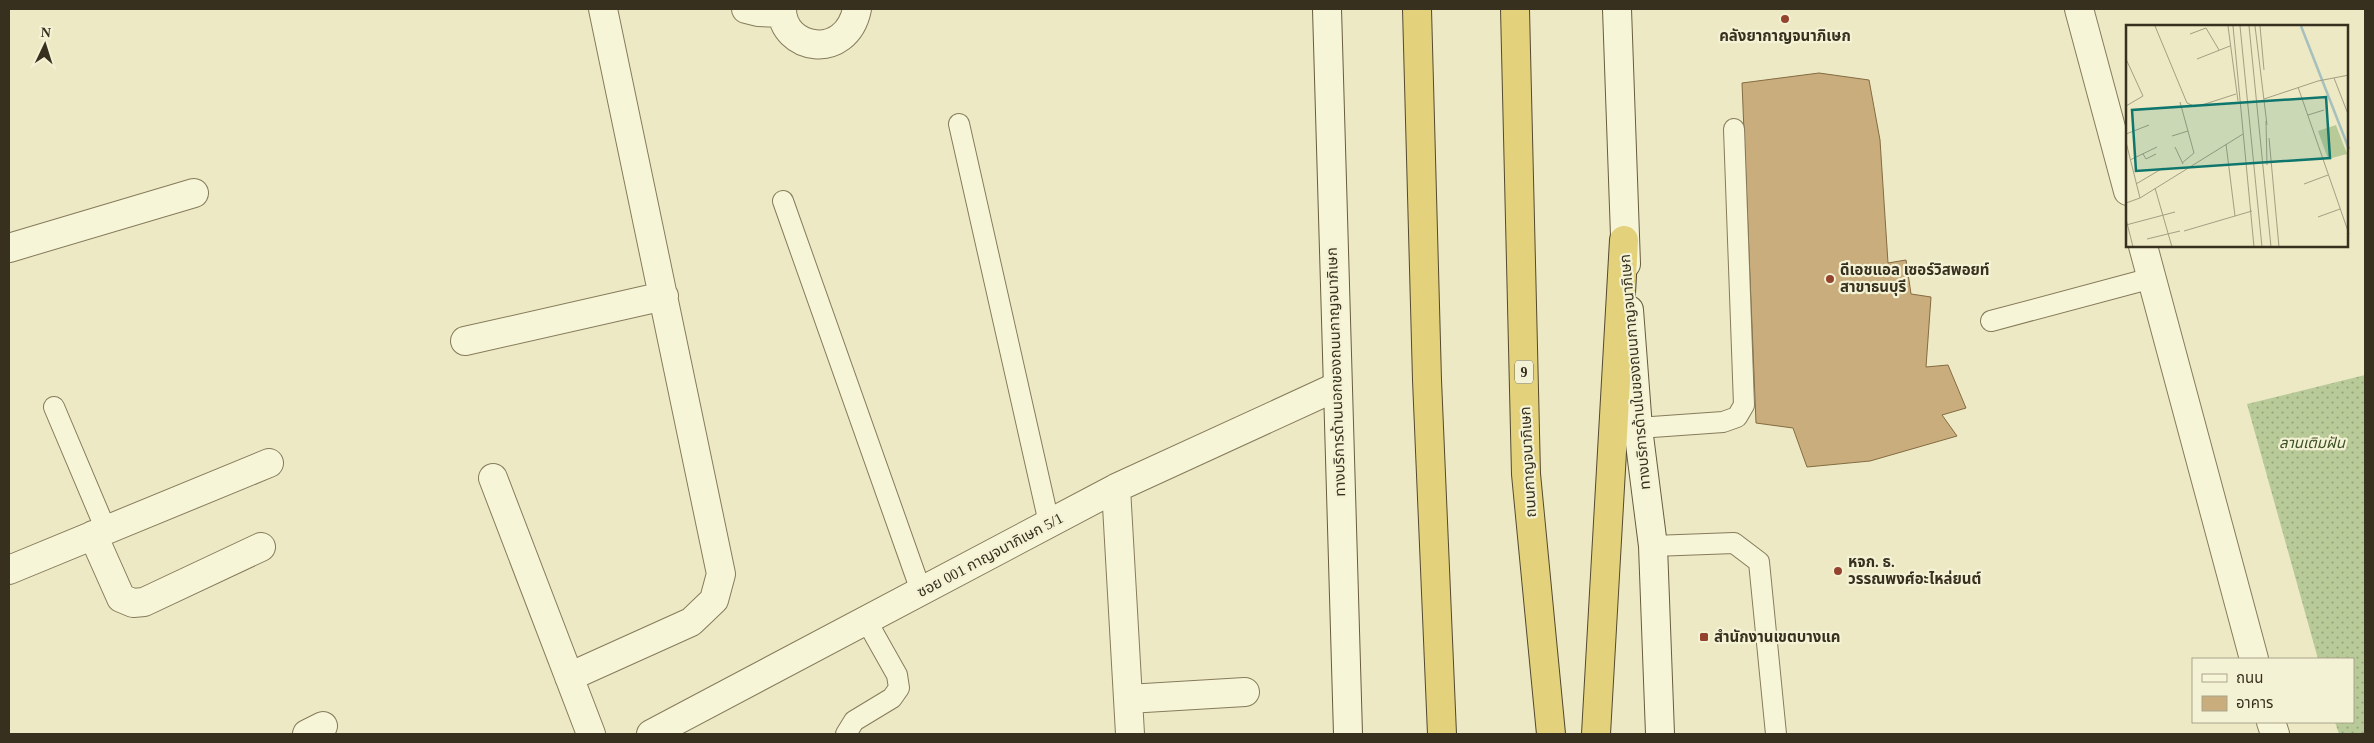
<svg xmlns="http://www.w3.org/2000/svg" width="2374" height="743" viewBox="0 0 2374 743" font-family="'Times New Roman','Noto Sans Thai',serif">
<defs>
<pattern id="grass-dots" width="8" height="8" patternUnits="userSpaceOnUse" patternTransform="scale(1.25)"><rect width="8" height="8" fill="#b9ca99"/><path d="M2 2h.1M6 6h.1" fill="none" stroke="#97a47c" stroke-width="1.8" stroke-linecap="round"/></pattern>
</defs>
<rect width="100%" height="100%" fill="#ece9c4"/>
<path fill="url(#grass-dots)" d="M2365 375V734H2339L2335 722H2353V659H2318L2247 404Z"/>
<path fill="#c9ad7c" stroke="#846b42" d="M1819 73 1869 80 1880 140 1888 263 1906 260 1911 294 1931 297 1926 367 1948 365 1966 408 1942 415 1957 436 1870 461 1807 467 1793 428 1756 423 1742 83Z"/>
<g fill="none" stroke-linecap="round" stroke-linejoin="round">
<g stroke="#867b5b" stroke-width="22">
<path id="service" d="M959 124 1049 523
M783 201 921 591
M1991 321 2152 278
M54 407 106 530
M1638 428 1723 422 1737 417 1744 405 1734 129
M1653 546 1734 543 1759 562 1776 734
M846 734 854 721 892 698 899 688 897 675 866 620"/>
</g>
<g stroke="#867b5b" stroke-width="30">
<path id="minor" d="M746 9 758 12 782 13
M782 9C782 50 846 62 857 9
M2079 9 2128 191
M2143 246 2254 659
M9 248 194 193
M465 341 664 296
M493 478 591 734
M1116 488 1130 734
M93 535 121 598 133 603 144 602 261 547
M9 570 269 463
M569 677 691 622 714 600 721 574 603 9
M1128 699 1245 692
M2271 722 2275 734
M307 734 323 726
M651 734 1116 488 1336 387"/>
</g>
<g stroke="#685c3e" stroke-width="30">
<path id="secondary" d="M1327 9 1348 734
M1617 9 1626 264
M1629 310 1638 428 1653 546 1660 734"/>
</g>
<g stroke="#54492f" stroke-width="30">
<path id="trunk" d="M1417 9 1427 380 1442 734
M1515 9 1526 474 1551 734
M1596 734 1624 240"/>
</g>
<use href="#service" stroke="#f7f5d7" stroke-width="20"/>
<use href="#minor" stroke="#f7f5d7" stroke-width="28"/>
<use href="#secondary" stroke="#f7f5d7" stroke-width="28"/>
<use href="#trunk" stroke="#e3d17b" stroke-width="28"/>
</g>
<g fill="#93432e" stroke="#f4f2d4" stroke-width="2">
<circle cx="1785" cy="19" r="5"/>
<circle cx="1830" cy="279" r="5"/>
<circle cx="1838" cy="571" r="5"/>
<rect x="1699" y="632" width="10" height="10" rx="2.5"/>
</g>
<g text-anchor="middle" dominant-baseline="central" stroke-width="4.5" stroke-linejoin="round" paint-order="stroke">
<rect fill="#f4f2d4" stroke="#706a55" stroke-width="1" x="1515" y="360.5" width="18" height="23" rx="4"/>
<g font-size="14" font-weight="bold" fill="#37301f">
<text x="1524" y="372">9</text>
</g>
<g font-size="15" font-weight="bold" fill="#37301f" stroke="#f4f2d4" text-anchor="start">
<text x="1785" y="36" text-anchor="middle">คลังยากาญจนาภิเษก</text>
<text x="1840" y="270">ดีเอชแอล เซอร์วิสพอยท์<tspan x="1840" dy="17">สาขาธนบุรี</tspan></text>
<text x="1848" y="562">หจก. ธ.<tspan x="1848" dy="17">วรรณพงศ์อะไหล่ยนต์</tspan></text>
<text x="1714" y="637">สำนักงานเขตบางแค</text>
</g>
<g font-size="15" fill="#37301f" stroke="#f4f2d4">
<text transform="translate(1336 372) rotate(-92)">ทางบริการด้านนอกของถนนกาญจนาภิเษก</text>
<text transform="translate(1635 372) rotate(-95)">ทางบริการด้านในของถนนกาญจนาภิเษก</text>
<text transform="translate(1528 462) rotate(-93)">ถนนกาญจนาภิเษก</text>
<text transform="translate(990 555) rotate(-28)">ซอย 001 กาญจนาภิเษก 5/1</text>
</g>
<g font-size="15" font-style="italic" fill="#3e5226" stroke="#f4f2d4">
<text x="2312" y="443">ลานเติมฝัน</text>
</g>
</g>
<g transform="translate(2126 25)">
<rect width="222" height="222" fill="#ece9c4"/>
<path d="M210 100 221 129 202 134 192 106Z" fill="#b9ca99"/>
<path fill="none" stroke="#a6c0be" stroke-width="2.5" d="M175 1 223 124"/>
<path fill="none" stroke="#a49f82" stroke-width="1" d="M29 1 61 78 70 82M102 1 112 76M107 1 128 222M114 1 136 222M123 1 145 222M129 1 141 100M134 1 138 45M64 9 80 3 93 25M0 34 17 71 0 81M71 34 104 21M208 53 222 89M172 62 223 209M138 74 192 56 223 50M54 77 68 128 56 138M76 80 110 69M182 90 198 85M140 96 141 140M0 109 23 100M46 111 62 106M143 113 153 222M0 117 14 173M100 119 109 191M49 122 57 139M17 129 20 134 30 129M4 135 31 122M10 159 37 143M178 159 202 150M29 163 46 222M0 178 14 173 117 109M192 192 214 184M0 194 7 222M0 200 49 187M58 206 126 186M21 214 54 206"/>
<path fill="#0f766e" fill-opacity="0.15" stroke="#0f766e" stroke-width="2.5" d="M200 72 204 133 10 146 6 85Z"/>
<rect width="222" height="222" fill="none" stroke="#37301f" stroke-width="2.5"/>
</g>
<rect width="2374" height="743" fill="none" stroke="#37301f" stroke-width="20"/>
<rect x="2192" y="658" width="162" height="65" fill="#f4f2d4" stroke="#a8a48c"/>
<rect x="2202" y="674" width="25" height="8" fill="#f7f5d7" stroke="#a8a48c"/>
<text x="2236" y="683" font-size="15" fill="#37301f">ถนน</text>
<rect x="2202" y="696" width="25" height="15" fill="#c9ad7c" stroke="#a8a48c"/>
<text x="2236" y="708" font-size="15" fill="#37301f">อาคาร</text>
<g transform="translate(45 45) rotate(4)" stroke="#f4f2d4" stroke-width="4" paint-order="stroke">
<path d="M0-4L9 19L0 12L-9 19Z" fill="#37301f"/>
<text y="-8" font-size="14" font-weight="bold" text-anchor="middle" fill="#37301f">N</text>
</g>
</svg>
